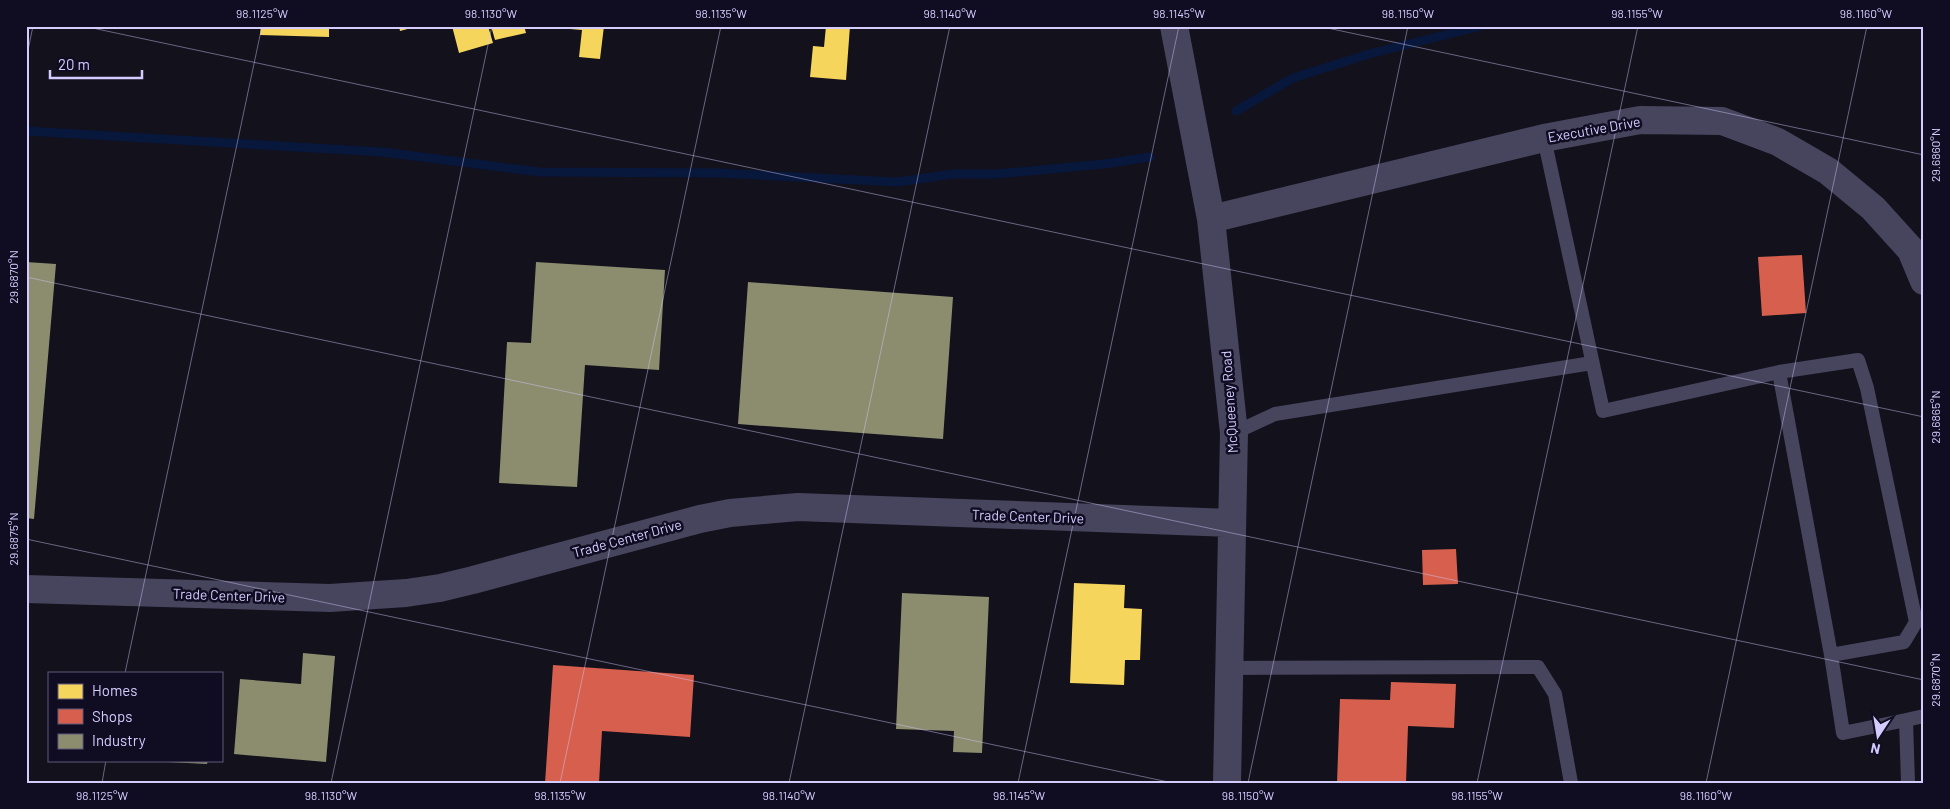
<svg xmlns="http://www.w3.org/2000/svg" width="1950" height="809" viewBox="0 0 1950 809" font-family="Barlow,sans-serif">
<rect width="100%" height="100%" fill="#13111c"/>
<path fill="#f6d55c" d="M261 26H329V37L260 35Z
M399 26H415V27L400 31Z
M452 26H488L493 43 459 53Z
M491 26H524L526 33 495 40Z
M558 26H604L600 59 579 57 582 30 558 28Z
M826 26H850L846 80 810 77 813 46 824 47Z
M1074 583 1125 585 1124 608 1142 609 1140 660H1125L1124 685 1070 683Z"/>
<path fill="#d6604d" d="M1802 255 1806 313 1762 316 1758 257Z
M1456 549 1458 584 1423 585 1422 550Z
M553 665 694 675 690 737 602 731 599 783H545Z
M1391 682 1456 684 1454 728 1408 726 1406 783H1337L1340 699 1390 700Z"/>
<path fill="#8c8c6e" d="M26 262 56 264 34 519 26 518Z
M536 262 665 270 659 370 585 365 577 487 499 483 507 342 531 343Z
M748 282 953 297 943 439 738 424Z
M902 593 989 597 982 753 953 752 954 731 896 729Z
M303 653 335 656 326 762 234 754 240 679 301 684Z
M167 760H208L207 764 167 762Z"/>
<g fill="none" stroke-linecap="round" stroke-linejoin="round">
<path stroke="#08173c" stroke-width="9" d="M1236 111 1293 78 1369 54 1481 26
M26 131 382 152 540 172 719 173 897 182 953 174H996L1104 164 1150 157"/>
<path stroke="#47445d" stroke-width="14" d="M1544 138 1603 411 1779 372 1831 655 1843 733 1906 720
M1779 372 1858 360 1867 388 1916 622 1904 642 1831 655
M1234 433 1275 414 1592 363
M1228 668 1538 667 1555 694 1571 783
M1908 783 1906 720 1924 716"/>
<path stroke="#47445d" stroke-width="28" d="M1174 26 1211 219 1234 433 1227 783
M1211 219 1544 138 1640 120 1722 121 1778 142 1828 171 1873 208 1911 250 1924 281
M26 589 330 598 406 593 440 588 473 580 700 519 730 513 798 507 1231 523"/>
</g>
<path fill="none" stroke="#d4ccff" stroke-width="1" stroke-opacity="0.45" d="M83 26 1924 417M1318 26 1924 155M26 60 33 26M26 277 1924 680M26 539 1173 783M125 673 262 26M102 783 106 760M331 783 492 26M560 783 721 26M789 783 950 26M1018 783 1179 26M1248 783 1408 26M1477 783 1638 26M1706 783 1867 26"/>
<g text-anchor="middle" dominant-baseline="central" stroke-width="5" stroke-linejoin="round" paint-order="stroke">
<g font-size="14" fill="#d4ccff" stroke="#100c21">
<text transform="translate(1594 129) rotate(-10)">Executive Drive</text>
<text transform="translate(1229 402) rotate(-94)">McQueeney Road</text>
<text transform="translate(1028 516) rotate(2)">Trade Center Drive</text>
<text transform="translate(627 538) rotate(-15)">Trade Center Drive</text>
<text transform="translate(229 595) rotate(2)">Trade Center Drive</text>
</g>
</g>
<rect width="1950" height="809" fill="none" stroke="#100c21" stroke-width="55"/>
<rect x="48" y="672" width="175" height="90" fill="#100c21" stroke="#5e597a"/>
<rect x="58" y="684" width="25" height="15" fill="#f6d55c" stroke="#5e597a"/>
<text x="92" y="696" font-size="15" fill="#d4ccff">Homes</text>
<rect x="58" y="709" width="25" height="15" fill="#d6604d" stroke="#5e597a"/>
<text x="92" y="722" font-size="15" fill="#d4ccff">Shops</text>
<rect x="58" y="734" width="25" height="15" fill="#8c8c6e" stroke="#5e597a"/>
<text x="92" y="746" font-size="15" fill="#d4ccff">Industry</text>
<g transform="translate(1878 736) rotate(192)" stroke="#100c21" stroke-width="4" paint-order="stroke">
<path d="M0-4L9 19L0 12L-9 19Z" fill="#d4ccff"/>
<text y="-8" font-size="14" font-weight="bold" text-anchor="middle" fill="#d4ccff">N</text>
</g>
<path d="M50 70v8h92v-8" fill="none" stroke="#d4ccff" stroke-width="2.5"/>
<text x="58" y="70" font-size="15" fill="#d4ccff" stroke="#100c21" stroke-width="4" paint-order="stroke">20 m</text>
<rect x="28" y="28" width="1894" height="754" fill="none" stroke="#d4ccff" stroke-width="2"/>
<g font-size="12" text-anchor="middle" fill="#d4ccff">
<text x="262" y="18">98.1125°W</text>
<text x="491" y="18">98.1130°W</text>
<text x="721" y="18">98.1135°W</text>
<text x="950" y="18">98.1140°W</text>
<text x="1179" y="18">98.1145°W</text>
<text x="1408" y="18">98.1150°W</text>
<text x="1637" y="18">98.1155°W</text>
<text x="1866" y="18">98.1160°W</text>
<text transform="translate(1936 155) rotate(-90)" y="4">29.6860°N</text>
<text transform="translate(14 277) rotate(-90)" y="4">29.6870°N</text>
<text transform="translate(1936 417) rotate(-90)" y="4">29.6865°N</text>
<text transform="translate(14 539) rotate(-90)" y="4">29.6875°N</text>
<text transform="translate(1936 680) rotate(-90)" y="4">29.6870°N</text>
<text x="102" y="800">98.1125°W</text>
<text x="331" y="800">98.1130°W</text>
<text x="560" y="800">98.1135°W</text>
<text x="789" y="800">98.1140°W</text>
<text x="1019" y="800">98.1145°W</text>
<text x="1248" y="800">98.1150°W</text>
<text x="1477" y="800">98.1155°W</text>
<text x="1706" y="800">98.1160°W</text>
</g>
</svg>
